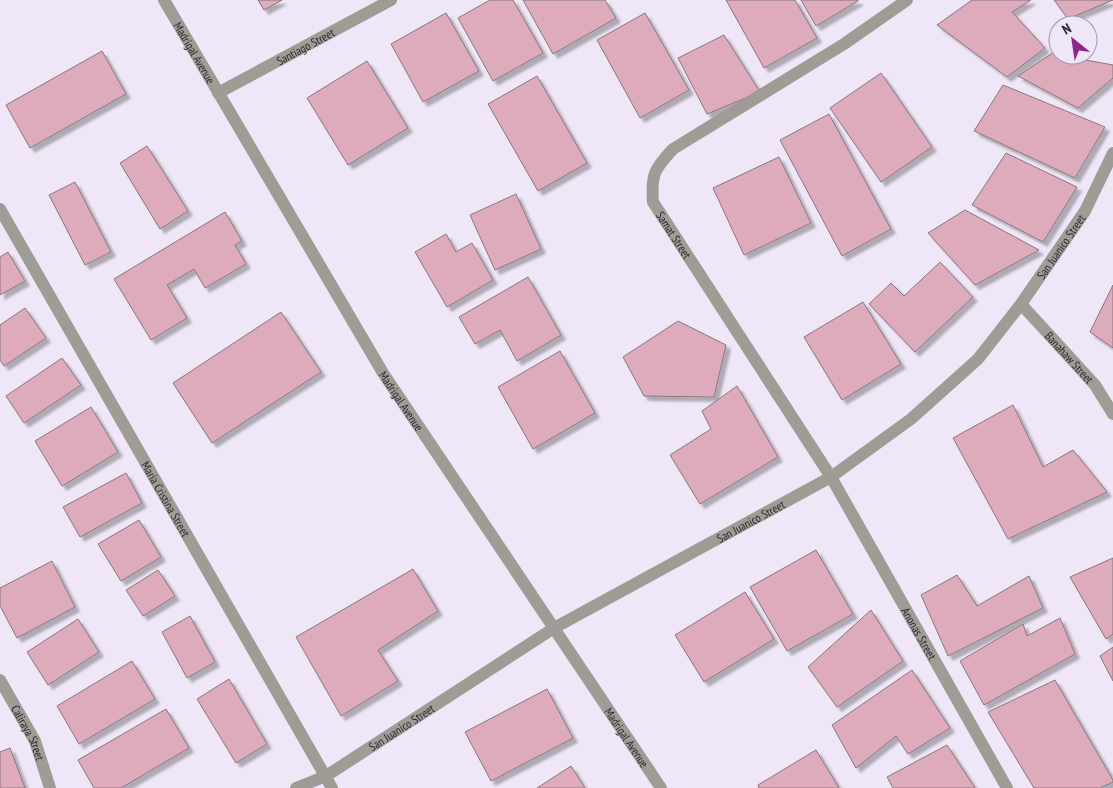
<svg xmlns="http://www.w3.org/2000/svg" width="1113" height="788" viewBox="0 0 1113 788" font-family="'PT Sans Narrow',sans-serif">
<defs>
<filter id="shadow"><feDropShadow dx="4.5" dy="4.5" stdDeviation="1" flood-color="#0004"/></filter>
</defs>
<rect width="100%" height="100%" fill="#efe7f7"/>
<path fill="#ddabbb" stroke="#88777c" filter="url(#shadow)" d="M258 0H282L264 10Z
M490 0H513L543 53 493 81 458 18Z
M523 0H605L616 18 553 54Z
M726 0H795L817 38 764 68Z
M801 0H858V1L816 26Z
M972 0H1031L1012 12 1045 48 1007 77 937 25Z
M1054 0H1113L1068 19Z
M446 13 479 71 423 102 391 44Z
M645 13 689 90 640 118 597 40Z
M724 35 760 92 707 114 678 58Z
M102 51 126 94 30 148 6 105Z
M1054 52 1058 55 1113 65V78L1078 108 1018 76Z
M367 61 408 128 348 165 307 98Z
M881 73 932 147 881 182 830 108Z
M537 76 587 163 538 191 488 104Z
M1003 85 1105 127 1075 178 974 131Z
M829 114 891 229 842 256 780 140Z
M147 146 188 211 160 229 120 163Z
M1006 153 1077 187 1043 242 972 205Z
M779 157 811 223 744 255 713 188Z
M75 182 111 252 85 265 49 195Z
M516 194 541 249 495 270 470 215Z
M965 210 1039 250 975 285 928 233Z
M225 212 242 241 235 245 246 264 205 288 194 269 167 285 187 318 151 340 114 279Z
M446 234 456 252 472 243 493 280 447 307 415 252Z
M8 252 25 281 0 295V257Z
M940 262 973 297 915 352 869 304 891 283 904 296Z
M528 277 561 335 517 361 500 330 475 344 459 317Z
M1113 285V348L1090 332Z
M863 302 901 364 842 400 804 337Z
M25 308 46 338 4 366 0 360V325Z
M281 312 321 372 212 443 173 383Z
M678 321 726 345 714 397 644 396 623 357Z
M560 351 595 413 533 449 498 387Z
M62 358 81 385 24 423 6 396Z
M737 386 778 457 700 504 670 455 711 429 702 411Z
M1013 405 1043 467 1073 450 1107 492 1008 539 953 438Z
M91 407 118 452 62 486 35 441Z
M126 473 142 503 80 537 63 507Z
M139 520 161 557 121 581 98 544Z
M816 550 853 614 787 651 750 587Z
M1113 558V634L1106 639 1070 577Z
M52 561 75 607 17 638 0 606V588Z
M413 569 438 611 378 650 398 681 341 716 296 637Z
M158 570 175 596 143 616 126 590Z
M957 575 977 606 1029 576 1043 608 948 656 921 595Z
M745 592 774 639 704 682 675 635Z
M871 610 903 661 837 707 808 667Z
M190 616 215 662 187 678 162 632Z
M1060 618 1075 654 984 705 960 661 1023 624 1027 636Z
M78 619 99 652 48 685 27 652Z
M1113 647V681L1100 656Z
M132 661 155 699 79 744 57 706Z
M912 670 950 728 908 754 896 736 856 768 832 725Z
M229 679 267 744 236 763 197 699Z
M1055 680 1113 780V782L1100 788H1034L988 712Z
M547 689 573 738 491 781 465 732Z
M166 709 189 748 121 788H94L78 760Z
M947 745 975 788H893L887 777Z
M10 748 25 788H0V752Z
M816 750 839 788H759L758 785Z
M571 766 585 788H537Z"/>
<g fill="none" stroke-linecap="round" stroke-linejoin="round">
<g stroke="#9f9b95" stroke-width="12">
<path id="s1" d="M907 0 844 44 673 149C654 169 651 175 653 202L831 477 1007 788"/>
<path id="s2" d="M218 93 391 0"/>
<path id="s3" d="M0 209 332 788"/>
<path id="s4" d="M1021 304 1095 385 1113 414"/>
<path id="s5" d="M0 680 35 741 50 788"/>
<path id="s6" d="M296 788 326 776 554 628 831 477 911 419 978 359 1021 304 1085 211 1113 153"/>
</g>
<path stroke="#9f9b95" stroke-width="12" id="s7" d="M164 0 383 373 661 788"/>
</g>
<g text-anchor="middle" dominant-baseline="central" stroke-width="5" stroke-linejoin="round" paint-order="stroke">
<g font-size="12" fill="#2d2a30" stroke="#efe7f7">
<text stroke="none"><textPath href="#s2" startOffset="99">Santiago Street</textPath></text>
<text stroke="none"><textPath href="#s7" startOffset="61">Madrigal Avenue</textPath></text>
<text stroke="none"><textPath href="#s1" startOffset="376">Samat Street</textPath></text>
<text stroke="none"><textPath href="#s6" startOffset="948">San Juanico Street</textPath></text>
<text stroke="none"><textPath href="#s4" startOffset="72">Banahaw Street</textPath></text>
<text stroke="none"><textPath href="#s7" startOffset="466">Madrigal Avenue</textPath></text>
<text stroke="none"><textPath href="#s3" startOffset="334">Maria Cristina Street</textPath></text>
<text stroke="none"><textPath href="#s6" startOffset="528">San Juanico Street</textPath></text>
<text stroke="none"><textPath href="#s1" startOffset="844">Anonas Street</textPath></text>
<text stroke="none"><textPath href="#s6" startOffset="122">San Juanico Street</textPath></text>
<text stroke="none"><textPath href="#s5" startOffset="60">Caliraya Street</textPath></text>
<text stroke="none"><textPath href="#s7" startOffset="871">Madrigal Avenue</textPath></text>
</g>
</g>
<g transform="translate(1073 40) rotate(330)"><circle r="24" fill="#efe7f7" stroke="#a19ba7"/>
<path d="M0-4L9 19L0 12L-9 19Z" fill="#8d268b"/>
<text y="-8" font-size="14" font-weight="bold" text-anchor="middle" fill="#2d2a30">N</text>
</g>
</svg>
